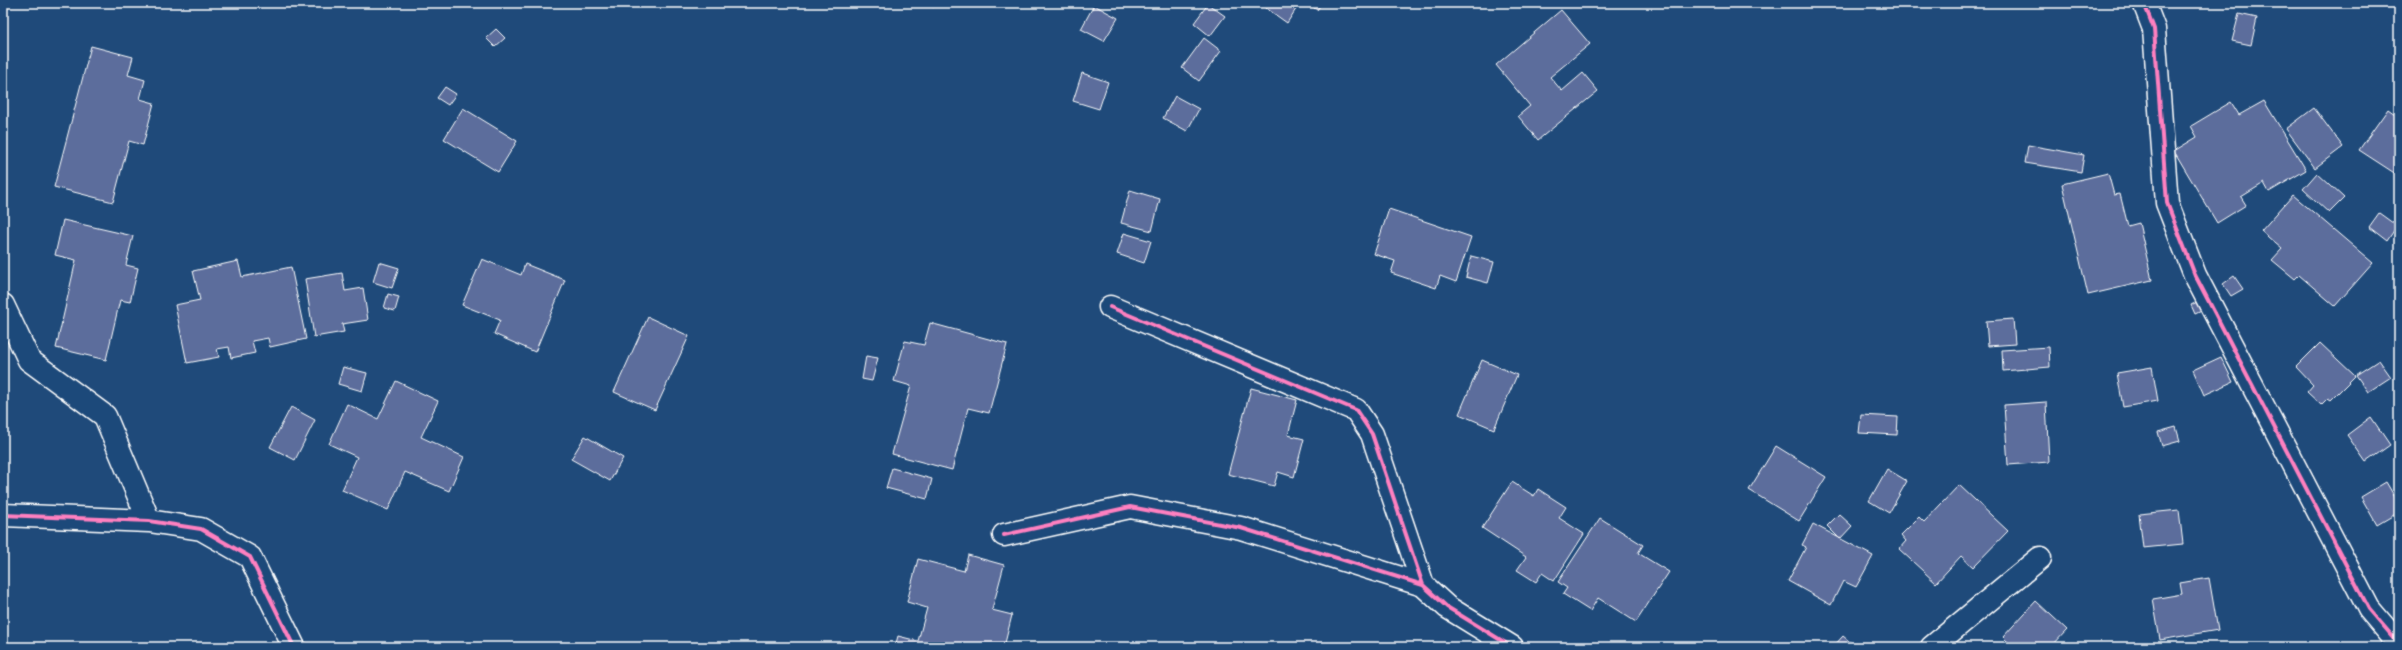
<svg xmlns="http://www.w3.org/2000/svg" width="2402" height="650" viewBox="0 0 2402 650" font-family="Mynerve,sans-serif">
<rect width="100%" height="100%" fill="#1f4a7a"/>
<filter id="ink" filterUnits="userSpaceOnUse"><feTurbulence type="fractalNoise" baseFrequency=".025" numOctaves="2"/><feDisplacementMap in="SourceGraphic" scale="8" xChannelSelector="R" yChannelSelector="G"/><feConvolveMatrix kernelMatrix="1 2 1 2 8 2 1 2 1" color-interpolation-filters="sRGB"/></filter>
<g filter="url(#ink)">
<path fill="#5c6d9c" stroke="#fff" d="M916 3H935L934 7Z
M1259 3H1300L1287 23Z
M1307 3H1322L1317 10Z
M1208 4 1225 16 1210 36 1194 23Z
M1094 5 1118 18 1104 41 1081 29Z
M1561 10 1590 44 1550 77 1562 91 1583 73 1598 91 1538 140 1518 116 1530 106 1496 65Z
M2239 14 2257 18 2251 45 2232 41Z
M496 29 505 38 495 47 486 38Z
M1204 38 1221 51 1199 81 1182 68Z
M91 46 133 57 128 75 145 80 140 99 154 103 143 145 129 141 113 202 54 187Z
M1082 73 1108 82 1099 109 1073 101Z
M445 87 456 94 448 105 437 98Z
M1175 96 1199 109 1187 131 1163 118Z
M2264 101 2306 170 2269 192 2264 183 2241 197 2246 205 2217 223 2174 151 2197 137 2191 126 2231 102 2239 115Z
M463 108 517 141 498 172 444 139Z
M2314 108 2343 147 2315 168 2286 129Z
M2388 109 2399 117V176L2359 150Z
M2028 145 2084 155 2081 172 2025 163Z
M2108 173 2114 195 2120 194 2128 226 2139 223 2152 280 2088 295 2062 184Z
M2317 173 2344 198 2329 213 2303 189Z
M1130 190 1160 199 1152 231 1121 223Z
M2293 195 2373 263 2335 306 2299 275 2295 279 2272 260 2282 249 2261 231Z
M1389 209 1471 237 1456 282 1440 276 1436 288 1391 273 1395 261 1374 254Z
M2379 213 2397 226 2387 241 2369 227Z
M63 220 133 236 126 265 138 268 130 302 120 300 106 360 56 348 76 260 55 255Z
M1124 233 1151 241 1144 263 1117 254Z
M1471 256 1494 262 1488 283 1466 277Z
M482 259 521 275 525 264 565 280 535 352 494 334 500 320 462 305Z
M238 261 242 277 291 267 306 339 270 347 268 338 252 341 255 353 231 358 229 347 217 349 219 357 187 363 175 305 200 300 193 271Z
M379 262 399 268 392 288 373 282Z
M342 273 345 291 363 288 368 320 342 324 344 332 314 337 305 279Z
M2234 276 2243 289 2231 296 2223 284Z
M388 294 399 297 395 311 384 308Z
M2203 299 2208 308 2195 314 2191 305Z
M648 317 689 336 655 410 614 392Z
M2013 319 2015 344 1988 346 1986 321Z
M930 323 1007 344 989 413 968 408 952 470 892 454 911 386 894 381 905 341 924 345Z
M2320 343 2355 376 2331 400 2328 398 2321 405 2307 392 2313 385 2296 367Z
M2049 347 2050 367 2003 371 2002 350Z
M866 356 878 358 872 381 862 379Z
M2221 357 2233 382 2204 395 2193 370Z
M1482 360 1517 375 1494 429 1459 414Z
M2379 360 2391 377 2368 392 2356 375Z
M343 367 367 373 362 391 338 384Z
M2152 367 2158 401 2123 407 2117 373Z
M396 381 438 401 421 437 464 457 449 491 405 472 388 510 342 490 357 457 329 444 347 404 378 419Z
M1251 388 1297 400 1288 435 1304 439 1294 477 1278 472 1274 486 1228 474Z
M2046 402 2049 462 2008 465 2004 405Z
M291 407 315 420 295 460 270 447Z
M1861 415 1898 417 1897 435 1859 433Z
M2371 417 2390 445 2366 462 2347 435Z
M2176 427 2180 441 2162 446 2158 432Z
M585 436 623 458 610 481 571 459Z
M1776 446 1826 477 1799 521 1749 490Z
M892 468 932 479 927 499 886 488Z
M1887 469 1907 481 1889 513 1869 501Z
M1512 482 1534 496 1538 489 1566 507 1559 518 1584 534 1554 581 1542 573 1536 582 1517 570 1526 557 1482 528Z
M2386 482 2399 504V512L2377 525 2361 497Z
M1959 485 2008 531 1973 567 1961 556 1936 583 1899 549 1906 541 1901 535 1919 517 1924 522Z
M2179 510 2183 544 2143 548 2139 514Z
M1839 514 1852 526 1840 539 1827 526Z
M1600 518 1643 545 1638 553 1669 572 1636 622 1598 598 1590 611 1563 594 1567 588 1558 582Z
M1813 524 1873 556 1856 587 1843 581 1831 605 1788 581 1806 547 1802 545Z
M968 555 1004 565 992 610 1012 615 1004 647H895L898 636 918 641 927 608 907 602 918 559 964 571Z
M2209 578 2218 630 2160 640 2153 599 2182 594 2180 583Z
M2036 601 2067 630 2051 647H2013L2003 637Z
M1843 636 1856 647H1833Z"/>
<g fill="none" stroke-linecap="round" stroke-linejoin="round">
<g stroke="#fff" stroke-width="25">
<path id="minor" d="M2144 3 2154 29 2167 203 2195 275 2369 609 2399 644
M3 305 29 360 105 416 149 521
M1110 307 1356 410 1372 434 1423 585 1447 607 1512 647
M3 515 149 521 201 529 250 557 294 647
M1004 535 1130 507 1241 528 1423 585
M1932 647 2040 558"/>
</g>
<use href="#minor" stroke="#1f4a7a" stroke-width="22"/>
<g stroke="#1f4a7a" stroke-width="6">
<path id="cycleway" d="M2144 3 2154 29 2167 203 2195 275 2369 609 2399 644
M1110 307 1356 410 1372 434 1423 585 1447 607 1512 647
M3 515 149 521 201 529 250 557 294 647
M1004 535 1130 507 1241 528 1423 585"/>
</g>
<use href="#cycleway" stroke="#ff80c0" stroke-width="4"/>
</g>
</g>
<rect width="2402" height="650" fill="none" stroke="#1f4a7a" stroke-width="16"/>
<rect x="8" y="8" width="2386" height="634" fill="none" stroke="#fff" stroke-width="1.5" filter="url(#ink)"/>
</svg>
